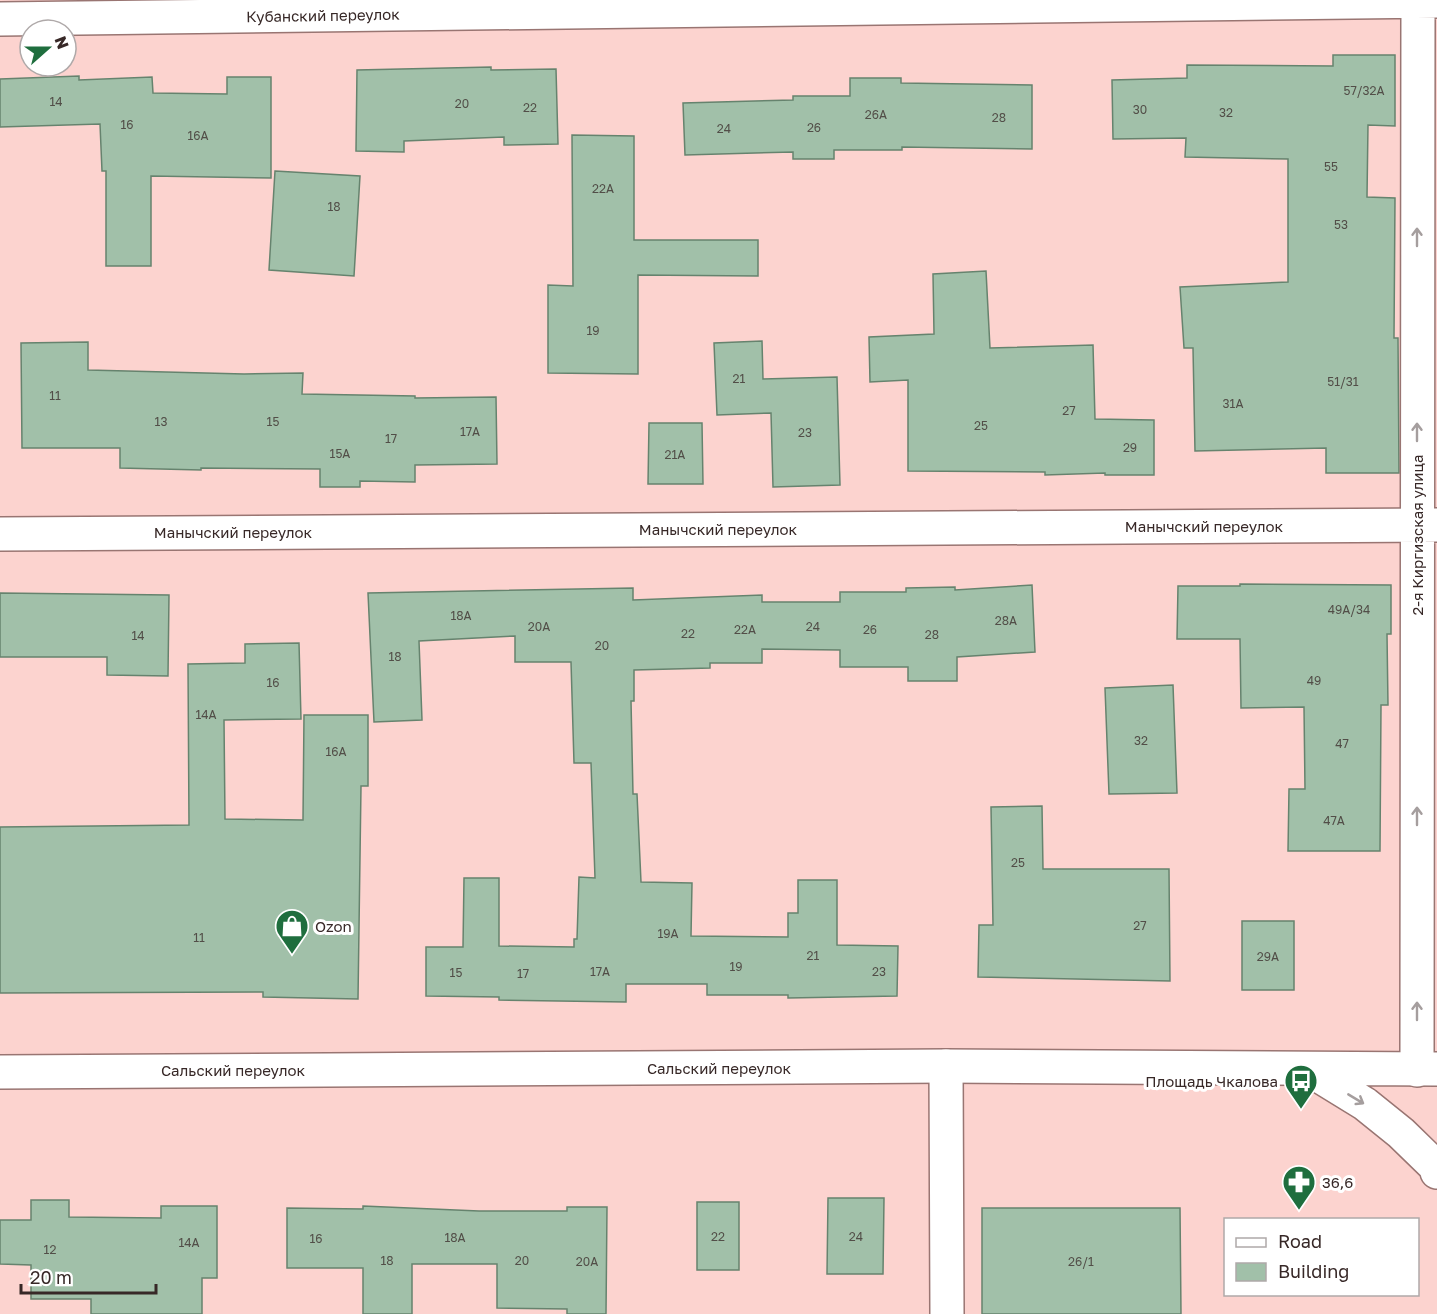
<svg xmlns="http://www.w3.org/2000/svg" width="1437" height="1314" viewBox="0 0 1437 1314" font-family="'Golos Text',sans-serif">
<rect width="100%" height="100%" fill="#fcd3cf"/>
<path fill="#a1c0a9" stroke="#66836e" stroke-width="1.5" d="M1333 55H1395V126L1368 125 1367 197 1395 198 1394 338H1398L1399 473H1326V448L1195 451 1193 348H1184L1180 287 1288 282V159L1185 157 1186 138 1113 139 1112 80 1187 78V65L1333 66Z
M491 67V70L556 69 558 144 504 145V137L404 141V152L356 151 357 70Z
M79 76V80L152 77 153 93 227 94V77H271V178L151 176V266H106V171H102L100 124 0 127V79Z
M850 78H901V83L1032 85V149L902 147V150H834V159H793V152L685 155 683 103 793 100V96H850Z
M572 135 634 136V240H758V276L638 275V374L548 373V285L573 286Z
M275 171 360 176 354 276 269 270Z
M986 271 990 348 1093 345 1095 419 1154 420V475H1105V473L1045 475V472L908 471V380L870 382 869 337 934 334 933 274Z
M762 341 763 379 837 377 840 485 773 487 771 413 717 415 714 343Z
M88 342V370L244 374 303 373 302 394 415 396V398L496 397 497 464 415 465V482L360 481V487H320V469L201 468V470L120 468V448H22L21 343Z
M649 423H702L703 484H648Z
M1240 584 1391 585V634H1387L1388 705H1381L1380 851H1288L1289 789H1305L1304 707 1241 708 1240 639H1177L1178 586H1240Z
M1032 585 1035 652 957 657V681H908V667H840V650L762 649V663H710V668L634 670V701H631L633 794H637L641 882 692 883 691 936 788 937V913H798V880H837V945L898 946 897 996 788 998V995H707V984H626V1002L499 1000V997L426 996V947H463L464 878H499V946L574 947V939H577L579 877 595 878 591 763H574L571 662H515V636L419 641 422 720 374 722 368 593 633 588V600L762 595V602H840V592H906V588L955 587V590Z
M0 593 169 595 168 676 107 675V657H0Z
M299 643 301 719 224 720 225 819 303 820 304 715H368V786H361L358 999 263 997V992L0 993V827L189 825 188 664 245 663V644Z
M1173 685 1177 793 1109 794 1105 688Z
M1042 806 1043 869H1169L1170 981 978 977 979 925H993L991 807Z
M1242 921H1294V990H1242Z
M828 1198H884L883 1274H827Z
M31 1200H69V1217L161 1218V1206H217V1278H202V1314H91V1299H31V1265L0 1264V1220H31Z
M697 1202H739V1270H697Z
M363 1206 479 1211H567V1207H607L606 1314H567V1309L497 1308V1264H412V1314H363V1268H287V1208L363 1209Z
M982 1208H1180L1181 1314H982Z"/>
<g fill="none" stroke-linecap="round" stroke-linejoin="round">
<g stroke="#997572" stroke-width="36">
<path id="street" d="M0 19 1437 1
M0 534 1437 525
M946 1066 947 1314
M1417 1070 1418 0"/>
</g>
<g stroke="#997572" stroke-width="36">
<path id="secondary" d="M1308 1069 1365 1104 1401 1133 1436 1167 1437 1172
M0 1072 946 1066 1437 1069"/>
</g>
<use href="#street" stroke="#fff" stroke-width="33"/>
<use href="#secondary" stroke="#fff" stroke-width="33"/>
</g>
<defs><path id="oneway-shaft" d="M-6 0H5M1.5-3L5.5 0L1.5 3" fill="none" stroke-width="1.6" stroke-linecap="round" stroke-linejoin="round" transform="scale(1.5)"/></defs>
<g stroke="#a59e9e">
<use href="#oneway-shaft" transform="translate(1417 237) rotate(-90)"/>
<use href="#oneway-shaft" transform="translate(1417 432) rotate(-90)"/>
<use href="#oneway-shaft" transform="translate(1417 816) rotate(-90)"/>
<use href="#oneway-shaft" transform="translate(1417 1011) rotate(-90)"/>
<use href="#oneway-shaft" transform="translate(1356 1099) rotate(31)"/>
</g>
<defs>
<g id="shop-pin" transform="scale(1.725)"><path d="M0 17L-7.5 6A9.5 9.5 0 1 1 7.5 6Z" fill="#1f6e3e" stroke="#fff"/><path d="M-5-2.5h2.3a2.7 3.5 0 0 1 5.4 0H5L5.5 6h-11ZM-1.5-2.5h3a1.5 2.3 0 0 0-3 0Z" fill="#fff"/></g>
<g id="bus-pin" transform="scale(1.725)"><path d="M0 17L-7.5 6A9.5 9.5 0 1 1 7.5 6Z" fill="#1f6e3e" stroke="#fff"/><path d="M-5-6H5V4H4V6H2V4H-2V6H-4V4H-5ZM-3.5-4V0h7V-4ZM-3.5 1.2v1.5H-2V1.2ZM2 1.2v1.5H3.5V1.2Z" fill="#fff"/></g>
<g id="pharmacy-pin" transform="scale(1.725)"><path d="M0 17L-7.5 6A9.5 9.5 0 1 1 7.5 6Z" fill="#1f6e3e" stroke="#fff"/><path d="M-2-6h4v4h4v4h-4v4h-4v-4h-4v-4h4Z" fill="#fff"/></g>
</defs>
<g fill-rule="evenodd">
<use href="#shop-pin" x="292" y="926"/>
<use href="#bus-pin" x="1301" y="1081"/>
<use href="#pharmacy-pin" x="1299" y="1182"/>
</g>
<g text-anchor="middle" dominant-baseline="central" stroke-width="6" stroke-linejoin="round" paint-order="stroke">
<g font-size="12" fill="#524e48">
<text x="1364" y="90">57/32А</text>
<text x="56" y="101">14</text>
<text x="462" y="103">20</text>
<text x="530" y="107">22</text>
<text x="1140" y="109">30</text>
<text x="1226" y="112">32</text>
<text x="876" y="114">26А</text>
<text x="999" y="117">28</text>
<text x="127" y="124">16</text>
<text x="814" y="127">26</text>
<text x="724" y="128">24</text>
<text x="198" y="135">16А</text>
<text x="1331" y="166">55</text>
<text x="603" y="188">22А</text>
<text x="334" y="206">18</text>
<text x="1341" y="224">53</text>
<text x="593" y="330">19</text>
<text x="739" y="378">21</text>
<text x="1343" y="381">51/31</text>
<text x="55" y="395">11</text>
<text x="1233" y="403">31А</text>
<text x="1069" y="410">27</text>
<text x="161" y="421">13</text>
<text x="273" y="421">15</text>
<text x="981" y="425">25</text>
<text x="470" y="431">17А</text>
<text x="805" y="432">23</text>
<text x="391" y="438">17</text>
<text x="1130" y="447">29</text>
<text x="340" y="453">15А</text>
<text x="675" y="454">21А</text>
<text x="1349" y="609">49А/34</text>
<text x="461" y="615">18А</text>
<text x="1006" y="620">28А</text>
<text x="539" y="626">20А</text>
<text x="813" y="626">24</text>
<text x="745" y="629">22А</text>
<text x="870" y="629">26</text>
<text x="688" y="633">22</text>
<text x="932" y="634">28</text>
<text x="138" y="635">14</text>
<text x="602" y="645">20</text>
<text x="395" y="656">18</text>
<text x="1314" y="680">49</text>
<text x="273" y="682">16</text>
<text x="206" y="714">14А</text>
<text x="1141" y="740">32</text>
<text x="1342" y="743">47</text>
<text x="336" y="751">16А</text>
<text x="1334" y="820">47А</text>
<text x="1018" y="862">25</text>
<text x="1140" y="925">27</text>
<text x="668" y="933">19А</text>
<text x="199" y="937">11</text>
<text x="813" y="955">21</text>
<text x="1268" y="956">29А</text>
<text x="736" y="966">19</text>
<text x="600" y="971">17А</text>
<text x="879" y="971">23</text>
<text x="456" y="972">15</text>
<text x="523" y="973">17</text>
<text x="718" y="1236">22</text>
<text x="856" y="1236">24</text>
<text x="455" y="1237">18А</text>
<text x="316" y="1238">16</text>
<text x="189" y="1242">14А</text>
<text x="50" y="1249">12</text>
<text x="387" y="1260">18</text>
<text x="522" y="1260">20</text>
<text x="587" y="1261">20А</text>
<text x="1081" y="1261">26/1</text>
</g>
<g font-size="15" fill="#372827" stroke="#fff">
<text transform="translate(323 15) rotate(-1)">Кубанский переулок</text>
<text x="1204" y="526">Манычский переулок</text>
<text x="718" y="529">Манычский переулок</text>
<text x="233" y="532">Манычский переулок</text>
<text transform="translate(1417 535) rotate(-90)">2-я Киргизская улица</text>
<text x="719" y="1068">Сальский переулок</text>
<text x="233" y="1070">Сальский переулок</text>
</g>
<g font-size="15" fill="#372827" stroke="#fff" text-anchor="start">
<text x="315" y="926">Ozon</text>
<text x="1278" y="1081" text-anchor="end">Площадь Чкалова</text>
<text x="1322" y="1182">36,6</text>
</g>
</g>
<rect x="1224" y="1218" width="195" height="78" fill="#ffffff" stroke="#afa9a9" stroke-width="1.5"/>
<rect x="1236" y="1238" width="30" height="9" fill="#ffffff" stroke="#afa9a9" stroke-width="1.5"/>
<text x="1278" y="1248" font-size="18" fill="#372827">Road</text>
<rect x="1236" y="1263" width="30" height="18" fill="#a1c0a9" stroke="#afa9a9" stroke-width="1.5"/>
<text x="1278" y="1278" font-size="18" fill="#372827">Building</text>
<g transform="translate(48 48) rotate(69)"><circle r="28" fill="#ffffff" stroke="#afa9a9" stroke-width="1.5"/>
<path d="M0-4.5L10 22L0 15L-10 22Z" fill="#1f6e3e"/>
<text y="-9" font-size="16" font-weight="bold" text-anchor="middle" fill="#372827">N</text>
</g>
<path d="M21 1284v9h135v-9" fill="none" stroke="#372827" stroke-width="3"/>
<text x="30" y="1284" font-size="18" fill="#372827" stroke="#ffffff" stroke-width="4.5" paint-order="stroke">20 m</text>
</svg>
